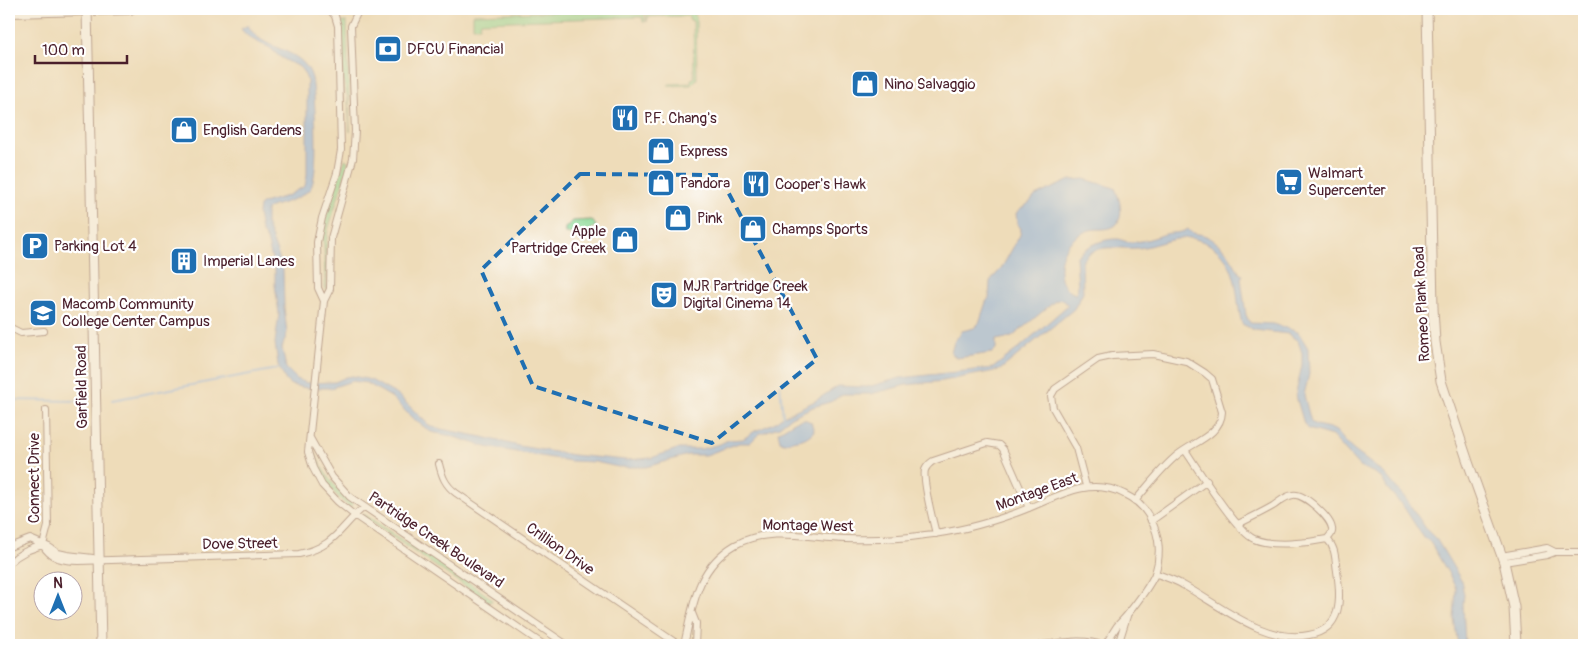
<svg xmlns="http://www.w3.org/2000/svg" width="1593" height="654" viewBox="0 0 1593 654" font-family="Pangolin,sans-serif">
<rect width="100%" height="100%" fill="#fff"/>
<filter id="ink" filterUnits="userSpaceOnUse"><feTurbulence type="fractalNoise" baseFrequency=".02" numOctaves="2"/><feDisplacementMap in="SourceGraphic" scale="10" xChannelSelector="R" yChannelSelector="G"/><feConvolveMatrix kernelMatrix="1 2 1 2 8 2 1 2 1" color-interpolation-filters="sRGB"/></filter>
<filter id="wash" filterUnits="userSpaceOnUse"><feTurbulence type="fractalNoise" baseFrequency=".0096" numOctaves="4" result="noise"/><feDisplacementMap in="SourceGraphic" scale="20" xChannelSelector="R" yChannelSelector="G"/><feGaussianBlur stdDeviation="1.12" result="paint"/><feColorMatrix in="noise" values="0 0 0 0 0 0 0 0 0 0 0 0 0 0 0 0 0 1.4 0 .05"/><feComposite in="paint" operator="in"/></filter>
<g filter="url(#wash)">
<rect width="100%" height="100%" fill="#eedcb9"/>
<path fill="#8cd996" stroke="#6b7c60" d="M644 9 645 22H643L642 17 481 22 480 27H473V14Z
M691 9 694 12 696 17 697 79 691 85 668 86 669 84 691 83V79L694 78 693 21 689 20V16H684L648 17 647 22 646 9Z
M341 22H347L350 132 348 99 343 79Z
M345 159 348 161 347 169 328 230 326 247 327 289H325L324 249 322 233 325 219Z
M592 220 596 226 586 233H565V228L573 221Z
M312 450 314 451C322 471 335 488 352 502V507H349C333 493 312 472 312 450Z
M364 514 408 544 433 557 491 598 492 601 488 602 363 517Z"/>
<path fill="#7fade9" stroke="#64668a" d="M248 25C260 52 303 45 312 78 315 95 320 177 310 189 300 200 281 203 268 208L266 212V223L283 268 284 307 287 333 282 348 286 368 297 379 307 383 335 382 346 377 353 376 371 380 399 396 430 426 436 428 483 437 519 446 573 455 626 460 651 458 677 449H701L720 444 728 440 743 439 755 431 774 423 783 416 815 401 838 386 867 387 900 378 993 368 1019 348 1068 305 1061 299 1055 301 1012 337 996 340V349L992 353 957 358 951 353 954 342 962 331 974 328 979 323 986 302 989 298 990 281 1001 269 1020 235 1021 229 1017 223 1016 213 1030 202 1035 196 1070 180 1084 179 1115 188C1119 198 1125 215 1116 225 1109 231 1098 228 1090 230 1069 236 1056 257 1061 278 1063 286 1068 292 1076 294L1078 286 1076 257C1087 246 1103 238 1119 239 1122 240 1126 242 1130 242 1142 242 1154 238 1165 234 1173 232 1181 234 1188 229 1192 235 1200 233 1206 236 1224 245 1231 257 1240 274L1243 275 1241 278 1246 315 1250 323 1274 324 1298 332 1308 348 1309 374 1304 395 1311 422 1316 425 1330 428 1336 431 1352 449 1385 474 1406 499 1427 530 1437 540 1461 580 1464 595 1463 603 1465 645H1458L1454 619 1456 589 1450 576 1430 542 1423 537 1405 509 1387 488 1382 479 1375 473 1360 467 1332 436 1308 429 1304 424 1297 400 1296 393 1302 365V353L1298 341 1288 334 1254 330 1242 324C1235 299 1240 273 1220 253 1211 244 1201 240 1190 238 1177 237 1158 244 1145 247 1124 252 1095 239 1082 262L1083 293 1074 309 1000 370 943 381 906 385 871 394H842L833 401 813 407 791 417 778 427 759 434 750 443H739L706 455H688L646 467H618L595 462 570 461 486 447 451 436 431 432 412 418 391 397 367 383 352 381 331 388H306L291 385 286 381 278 365 275 343 279 314 275 285V271L267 240 261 231 258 213 259 206 263 203 287 196 305 186 307 175V80C300 62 296 67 282 58 276 55 272 48 266 46 255 41 248 38 241 29Z
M804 419 811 422 814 431C806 439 803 439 792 441 786 442 785 445 780 441L778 432 796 421Z"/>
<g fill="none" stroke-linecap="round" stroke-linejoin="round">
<path stroke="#7fade9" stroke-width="2" d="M780 385 783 417
M9 400 81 401
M112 400 282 368"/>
</g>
</g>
<g filter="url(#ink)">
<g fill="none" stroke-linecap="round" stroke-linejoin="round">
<g stroke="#83615d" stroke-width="8">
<path id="minor" d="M359 9 351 26 355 131 353 159 331 238 330 289 324 301 308 452 313 468 322 485 338 502 354 515 544 645
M324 301 318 288 317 242 322 218 337 173 341 150 338 26 335 16 329 9
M9 327 21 333 44 331
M310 438 332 477 350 497 567 645
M1185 450C1197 468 1237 532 1254 539 1272 547 1308 543 1327 539 1330 536 1333 533 1332 529 1331 518 1304 493 1293 495 1285 496 1279 502 1273 506 1261 513 1250 518 1238 524
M439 464C442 476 445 485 456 493L679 645
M1086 486 1076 448 1053 408 1051 396 1055 389 1098 359 1112 356 1153 354 1186 361 1205 373 1212 379 1222 412C1221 436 1190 443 1175 457 1160 470 1148 486 1135 501
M1151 521 1207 481
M936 534C933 521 922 480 925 470 927 465 930 463 933 461L987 443 999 445 1003 449 1029 508
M43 545C50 559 65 561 79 561L299 554C336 546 338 529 364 507
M43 545 48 526 46 410
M9 547 30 539 49 547 58 553 67 555 93 558
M1555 552H1584
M1501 556 1547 548 1555 552 1547 555 1504 562
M9 563C19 553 30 549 43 545
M1155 573C1164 577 1175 580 1183 585 1220 605 1264 644 1309 635 1343 629 1341 598 1337 571 1335 559 1336 548 1327 539
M692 613 696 623 695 645
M684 645C693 606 696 568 735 545 769 526 809 538 846 539 873 540 899 539 925 535 955 532 985 524 1013 514 1050 502 1085 474 1124 494 1135 499 1145 508 1151 520 1160 536 1161 556 1155 574 1150 585 1135 605 1127 615 1124 619 1120 622 1117 626 1113 632 1109 639 1105 645
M1042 645C1061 643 1083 638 1102 645
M1118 645 1127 616"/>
</g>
<g stroke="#83615d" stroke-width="11">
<path id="secondary" d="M87 9 101 645
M1427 9 1433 308 1435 342 1441 381 1468 462 1504 562 1514 607 1516 645"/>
</g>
<g stroke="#83615d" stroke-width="12">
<path id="trunk" d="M9 12 130 9"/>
</g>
<use href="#minor" stroke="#fff" stroke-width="6"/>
<use href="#secondary" stroke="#fff" stroke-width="9"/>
<use href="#trunk" stroke="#fff" stroke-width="10"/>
</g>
</g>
<path d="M0 0H1593V654H0ZM580 174 719 175 817 359 712 443 533 386 481 270Z" fill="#eedcb9" fill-opacity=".55" fill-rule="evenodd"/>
<path fill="none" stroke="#1f6fb2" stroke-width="4" stroke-dasharray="10 6" stroke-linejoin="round" d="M580 174 719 175 817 359 712 443 533 386 481 270Z"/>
<defs>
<g id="bank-square" transform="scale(1.4375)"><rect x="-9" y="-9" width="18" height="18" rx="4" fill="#1f6fb2" stroke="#fff"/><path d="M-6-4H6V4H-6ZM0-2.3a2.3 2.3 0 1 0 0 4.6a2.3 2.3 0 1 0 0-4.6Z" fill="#fff"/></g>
<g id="shop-square" transform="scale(1.4375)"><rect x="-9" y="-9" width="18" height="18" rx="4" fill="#1f6fb2" stroke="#fff"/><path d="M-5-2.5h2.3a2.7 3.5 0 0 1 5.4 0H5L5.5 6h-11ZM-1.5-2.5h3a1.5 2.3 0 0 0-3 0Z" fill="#fff"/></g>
<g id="restaurant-square" transform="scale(1.4375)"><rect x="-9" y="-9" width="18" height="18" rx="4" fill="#1f6fb2" stroke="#fff"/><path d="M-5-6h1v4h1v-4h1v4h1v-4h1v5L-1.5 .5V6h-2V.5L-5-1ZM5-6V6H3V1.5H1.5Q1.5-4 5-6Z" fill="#fff"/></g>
<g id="supermarket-square" transform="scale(1.4375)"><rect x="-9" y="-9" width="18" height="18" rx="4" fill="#1f6fb2" stroke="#fff"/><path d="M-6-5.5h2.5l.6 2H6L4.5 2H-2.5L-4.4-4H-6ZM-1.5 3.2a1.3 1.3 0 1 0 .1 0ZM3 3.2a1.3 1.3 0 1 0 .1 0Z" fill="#fff"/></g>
<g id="parking-square" transform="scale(1.4375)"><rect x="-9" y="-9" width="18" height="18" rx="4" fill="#1f6fb2" stroke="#fff"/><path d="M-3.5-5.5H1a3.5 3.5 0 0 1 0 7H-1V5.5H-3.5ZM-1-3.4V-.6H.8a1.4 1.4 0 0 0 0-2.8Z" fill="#fff"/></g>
<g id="building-square" transform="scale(1.4375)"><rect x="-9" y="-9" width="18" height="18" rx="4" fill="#1f6fb2" stroke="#fff"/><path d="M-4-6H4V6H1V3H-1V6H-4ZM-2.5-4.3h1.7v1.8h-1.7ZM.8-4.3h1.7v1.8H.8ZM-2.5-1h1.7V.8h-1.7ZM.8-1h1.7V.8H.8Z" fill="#fff"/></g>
<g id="theatre-square" transform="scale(1.4375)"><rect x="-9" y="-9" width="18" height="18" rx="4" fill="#1f6fb2" stroke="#fff"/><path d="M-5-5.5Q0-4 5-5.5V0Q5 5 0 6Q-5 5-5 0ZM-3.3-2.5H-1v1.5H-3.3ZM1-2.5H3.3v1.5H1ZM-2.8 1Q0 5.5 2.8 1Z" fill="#fff"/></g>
<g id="university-square" transform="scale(1.4375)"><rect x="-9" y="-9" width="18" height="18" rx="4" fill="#1f6fb2" stroke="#fff"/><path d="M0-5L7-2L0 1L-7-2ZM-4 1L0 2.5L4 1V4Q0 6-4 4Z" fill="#fff"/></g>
</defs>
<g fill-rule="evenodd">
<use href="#bank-square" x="388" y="49"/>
<use href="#shop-square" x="865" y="84"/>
<use href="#restaurant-square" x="625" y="118"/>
<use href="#shop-square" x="184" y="130"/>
<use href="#shop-square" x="661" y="151"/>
<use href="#supermarket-square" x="1289" y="182"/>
<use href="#shop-square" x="661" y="183"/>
<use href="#restaurant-square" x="756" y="184"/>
<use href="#shop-square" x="678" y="218"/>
<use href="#shop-square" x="753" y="229"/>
<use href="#shop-square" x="625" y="240"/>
<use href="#parking-square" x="35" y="246"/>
<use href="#building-square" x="184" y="261"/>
<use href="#theatre-square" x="664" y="295"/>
<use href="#university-square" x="43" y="313"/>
</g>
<g text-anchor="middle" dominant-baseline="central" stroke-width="4.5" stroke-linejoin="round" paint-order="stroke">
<g font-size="15" fill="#4a1f2b" stroke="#fff" text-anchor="start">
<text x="407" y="49">DFCU Financial</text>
<text x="884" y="84">Nino Salvaggio</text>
<text x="644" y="118">P.F. Chang's</text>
<text x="203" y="130">English Gardens</text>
<text x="680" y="151">Express</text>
<text x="1308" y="173">Walmart<tspan x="1308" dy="17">Supercenter</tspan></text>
<text x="680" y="183">Pandora</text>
<text x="775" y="184">Cooper's Hawk</text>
<text x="697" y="218">Pink</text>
<text x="772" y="229">Champs Sports</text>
<text x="606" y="231" text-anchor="end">Apple<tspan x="606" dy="17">Partridge Creek</tspan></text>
<text x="54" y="246">Parking Lot 4</text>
<text x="203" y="261">Imperial Lanes</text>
<text x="683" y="286">MJR Partridge Creek<tspan x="683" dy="17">Digital Cinema 14</tspan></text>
<text x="62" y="304">Macomb Community<tspan x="62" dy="17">College Center Campus</tspan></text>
</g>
<g font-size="15" fill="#4a1f2b" stroke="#fff">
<text transform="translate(1422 304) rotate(-93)">Romeo Plank Road</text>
<text transform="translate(82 387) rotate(-91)">Garfield Road</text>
<text transform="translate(34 478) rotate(-90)">Connect Drive</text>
<text transform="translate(1037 492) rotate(-20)">Montage East</text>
<text transform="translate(808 526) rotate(1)">Montage West</text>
<text transform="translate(436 540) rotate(34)">Partridge Creek Boulevard</text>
<text transform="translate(240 544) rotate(-1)">Dove Street</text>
<text transform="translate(560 549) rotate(35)">Crillion Drive</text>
</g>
</g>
<rect width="1593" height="654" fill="none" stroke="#fff" stroke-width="30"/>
<g transform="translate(58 596)"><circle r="24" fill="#ffffff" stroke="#b7a5aa"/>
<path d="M0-4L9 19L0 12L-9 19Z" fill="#1f6fb2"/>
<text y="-8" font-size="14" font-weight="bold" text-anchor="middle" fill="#4a1f2b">N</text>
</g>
<path d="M35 55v8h92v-8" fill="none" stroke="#4a1f2b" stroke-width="2.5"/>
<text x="42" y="55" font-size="15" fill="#4a1f2b" stroke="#ffffff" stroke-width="4" paint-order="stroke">100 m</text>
</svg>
